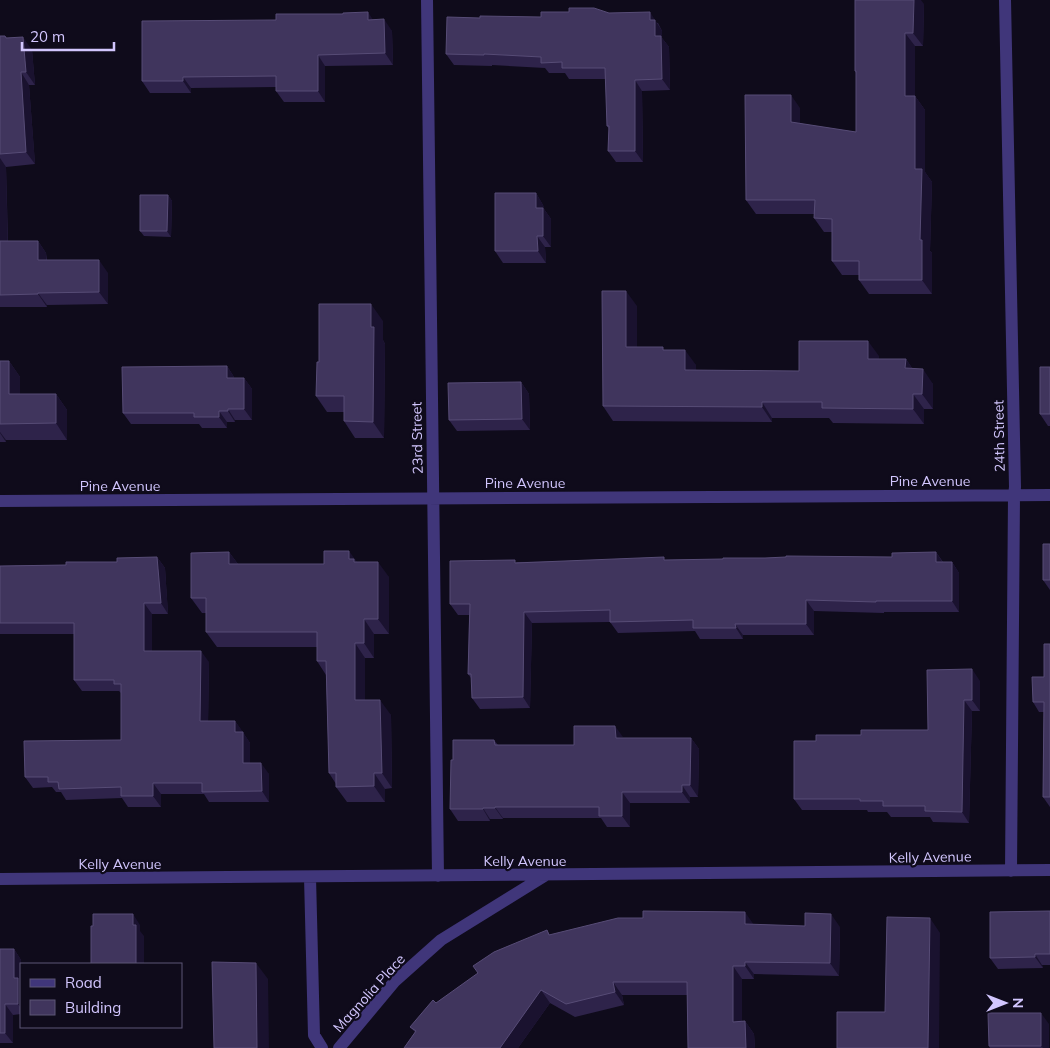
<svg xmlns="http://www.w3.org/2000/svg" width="1050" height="1048" viewBox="0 0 1050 1048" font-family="Mulish,sans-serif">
<rect width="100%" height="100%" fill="#0f0b1b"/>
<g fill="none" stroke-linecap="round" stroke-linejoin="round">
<path stroke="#40367a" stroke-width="12" d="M427 0 438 876
M1005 0 1015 487 1014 496 1011 871
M0 501 1050 495
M310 877 314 1035 322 1048
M0 879 1050 870
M339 1048 395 981 441 940 546 875"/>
</g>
<path fill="#2e234a" d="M924 4 923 46H915V96L925 110V172L932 182 930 251 932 253V294H869L859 280V275H842L832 261V232H824L814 218V214H756L746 200 800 108V124L856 132V73L855 71Z
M609 13 658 23 662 31V38L669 47 670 90 642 91 643 162H616L608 151 609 129 607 126 606 79H569L565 73H549L545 68 492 65V66L454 65 446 54 480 18 541 17Z
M373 20 392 31 393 65 325 66V102H284L276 91V87L191 88V93H150L142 81Z
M0 36H5L7 38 32 50 35 85H29L35 164 6 167 8 241H38L46 253 47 260 108 273V304L47 305V307H0Z
M536 193 543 205 544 209 551 219V247H545L546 263H503L495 251Z
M168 195 172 201 171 237 144 236 140 231Z
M637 306V347L665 350 696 365V370L799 371 879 356V359H906L912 368 933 384V409H924V424L833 423 829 418H772V422L613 421 603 406Z
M383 321V340L385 344 384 438H355L344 421V412H327L316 396 319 362Z
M0 361H9L20 377V394H56L67 410V440H6V442H0Z
M227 366 234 377V378H244L252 389V420H235V422H227V428H202L199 424H131L123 413Z
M1050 367V426H1048L1040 414Z
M521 382 529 394 530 430 457 431 449 420Z
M1050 544V590L1043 580Z
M229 552 238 564H324L357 562 389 577V634H374V658H365V700L391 715 392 788 385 789V802H347L336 787V784L329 773 326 675 317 661V647H217L206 632V613H202L191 598Z
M936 552 943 562H952L959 573V612H884V613L814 611V635H743V639H700L695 631 618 633 610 622 532 623 530 708 480 709 472 698 471 678 468 674 469 615H458L450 604 517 562 892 557Z
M157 557 165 568 168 614H152V651L209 662 208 721H235L250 743V763L269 774V802H209L204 794H161V807H128L122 798 66 800 61 792H56L52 787 33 788 25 777 121 740V693L119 691H82L74 680V634H0V566L66 565 117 562Z
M1050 644V807L1043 797 1044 712H1039L1033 702 1044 677Z
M980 681V711H972L969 823 933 822 930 817H891L887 812H868L867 810H802L794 799 816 741 861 735 928 730Z
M623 738H691L699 749 698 797H690V803H630V827H607L601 818H503V819H490V821H458L450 809 453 760 494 740 498 745H574Z
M1050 911V965H1042L1043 968 998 969 990 958Z
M754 925 840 927 839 976 754 974V979H742V1021H745L754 1034 755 1048H688L687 995H622L624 1005 575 1017 550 1003 518 1048H404L415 1032 410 1027 436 1003 547 930 550 935Z
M0 949H14L21 960V1014L13 1015V1043H0Z
M1049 1024V1048H990L989 1046Z"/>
<path fill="#1a122f" d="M914 0H921L924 4 923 46 913 33Z
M368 12 375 23 368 20Z
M650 12 662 31V38L669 47 670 90 662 79 655 36 650 20Z
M384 19 392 31 393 65 385 53Z
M905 33 915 46V110L905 96Z
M23 37 32 50 35 85 26 72Z
M318 55 325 66V102L318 91Z
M21 72 29 85 35 164 26 152Z
M183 77 191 88V93L183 81Z
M635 80 642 91 643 162 635 151Z
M791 95 800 108V136L791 122Z
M915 96 925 110V172L932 182 930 251 932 253V294L922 280 915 169Z
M0 158 6 167 8 254 0 242Z
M536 193 543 205 544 209 551 219V247L543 236 536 208Z
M168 195 172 201 171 237 167 231Z
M537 236 545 247 546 263 538 251Z
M38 241 46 253 47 273 38 260Z
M99 260 108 273V304L99 292Z
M626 291 637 306V362L626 347Z
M38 293 47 305V307L38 294Z
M371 304 383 321V340L385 344 384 438 373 422Z
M868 341 879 356V374L868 359Z
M685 350 696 365V385L685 370Z
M906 359 916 374 905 368Z
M9 361 20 377V410L9 394Z
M227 366 234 377V389L227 378Z
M923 369 933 384V409L922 394Z
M244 378 252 389V420L244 409Z
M521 382 529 394 530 430 522 419Z
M56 394 67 410V440L56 423Z
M913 394 924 409V424L913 409Z
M762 402 772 418V422L762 407Z
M228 409 235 420V422L228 411Z
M219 411 227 422V428L219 417Z
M0 432 6 440V442L0 433Z
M349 551 360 566 349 559Z
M229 552 240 567 229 564Z
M936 552 943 563 936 562Z
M157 557 165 568 168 614 161 603Z
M378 562 389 577V634L378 619Z
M952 562 959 573V612L952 601Z
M806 600 814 611V635L806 624Z
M144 603 152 614V662L144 651Z
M524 612 532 623 530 708 523 697Z
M364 619 374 634V658L364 643Z
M735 624 743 635V639L736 628Z
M355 643 365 658V716L355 700Z
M201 651 209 662 208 732 200 721Z
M972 669 980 681V711L972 700Z
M380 700 391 715 392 788 382 773Z
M964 700 972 711 969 823 962 812Z
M235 721 243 732H235Z
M615 726 623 737 616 738Z
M243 732 250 743V774L243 763Z
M691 738 699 749 698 797 690 785Z
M261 763 269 774V802L262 791Z
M374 773 385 789V802L374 786Z
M153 783 161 794V807L153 796Z
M682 785 690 797V803L682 792Z
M622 792 630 803V827L622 816Z
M495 807 503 818V819L495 808Z
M483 808 490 819V821L483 809Z
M745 912 754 925 745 924Z
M133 914 140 925V931L144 936V964H136L133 925Z
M831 914 840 927 839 976 830 963Z
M930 918 940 933 939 1048H928Z
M14 949 21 960V1008L18 1004 14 978Z
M1035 954 1042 965 1043 968 1035 957Z
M745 962 754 974V979L745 966Z
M256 963 268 979 269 1048H257Z
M733 966 742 979V1034L733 1022Z
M613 982 622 995 624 1005 615 992Z
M541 990 550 1003 518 1048H500Z
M5 1004 13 1015V1043L5 1033Z
M1041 1013 1049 1024V1048H1043L1041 1046Z
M745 1021 754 1034 755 1048H746Z"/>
<path fill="#40355d" stroke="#574c76" d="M855 0H914L913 33H905V96H915V169H922L920 240H922V280H859V261H832V219L814 218 815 200H746L745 95H791V122L856 132V71H855Z
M569 8H594L609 13 650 12V20H655V36H661L662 79 635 80V151H608L609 126H607L605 68H562V62L541 63V57L484 54V55L446 54 447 17 480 18V16L541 17V12H569Z
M368 12V20L384 19 385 53 318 55V91H276V76L183 77V81H142V21L276 20V14H343V13Z
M0 36H5L6 38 23 37 26 72H21L26 152 0 154Z
M495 193H536V208H543V236H537L538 251H495Z
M140 195H168L167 231H140Z
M0 241H38V260H99V292L38 293V294L0 295Z
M602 291H626V347H663V350H685V370L799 371V341H868V359H906L905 368 923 369 922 394H913V409L822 408V402H762V407L603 406Z
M319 304H371V327H374L373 422 344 421V396H316L317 362H319Z
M0 361H9V394H56V423L0 424Z
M227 366V378H244V409H228V411H219V417H194V413H123L122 367Z
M1040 367H1050V414H1040Z
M521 382 522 419 449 420 448 383Z
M1043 544H1050V580H1043Z
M324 551H349V559H354V562H378V619H364V643H355V700H380L382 773H374V786L336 787V773H329L326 661H317V632H206V598H191V553L229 552V564H324Z
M936 552V562H952V601H876V602L806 600V624H735L736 628H693V620L610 622V610L524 612 523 697 472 698 471 674H468L470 604H450V561L515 560V563L664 557V560L723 559V558H765L786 557V556L892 557V553Z
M157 557 161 603H144V651H201L200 721H235V732H243V763H261L262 791 202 792V783H153V796H121V787L59 789 58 782H48V777H25L24 741 121 740V684H114V680H74V623H0V566L66 565V562H117V558Z
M1044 644H1050V797H1043L1044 702H1033L1032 677H1044Z
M972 669V700H964L962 812 925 811V806H883V801H860V799H794V741H816V735H861V730H928L927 670Z
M574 726H615L616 738H691L690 785H682V792H622V816H599V807H495V808H483V809H450L451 760H453V740H494L495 745H574Z
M643 911 745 912V924L805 926V913L831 914 830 963 745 962V966H733V1022L745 1021 746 1048H688L687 982H613L615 992 566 1004 541 990 500 1048H404L416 1031 410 1027 433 1000 436 1003 478 973 473 966 494 952 547 930 549 935 618 918H643Z
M1050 911V954H1035V957H1033L990 958V912Z
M93 914H133V925H136V964H91V926H93Z
M887 917 930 918 928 1048H837V1012H885Z
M0 949H14V978H18V1004H5V1033H0Z
M212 962 256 963 257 1048H214Z
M988 1013H1041V1046H989Z"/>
<g text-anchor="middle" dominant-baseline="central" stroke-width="4.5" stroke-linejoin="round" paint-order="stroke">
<g font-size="14" fill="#d2c6fe" stroke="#0f0b1b">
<text transform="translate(999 436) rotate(-91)">24th Street</text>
<text transform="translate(417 438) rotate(-91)">23rd Street</text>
<text x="930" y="481">Pine Avenue</text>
<text x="525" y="483">Pine Avenue</text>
<text x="120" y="486">Pine Avenue</text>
<text transform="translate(930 857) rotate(-1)">Kelly Avenue</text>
<text x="525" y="861">Kelly Avenue</text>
<text x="120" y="864">Kelly Avenue</text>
<text transform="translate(369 993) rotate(-48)">Magnolia Place</text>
</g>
</g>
<rect x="20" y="963" width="162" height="65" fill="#0f0b1b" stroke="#5d5676"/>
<rect x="30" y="979" width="25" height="8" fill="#40367a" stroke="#5d5676"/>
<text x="65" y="988" font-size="15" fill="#d2c6fe">Road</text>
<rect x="30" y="1000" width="25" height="15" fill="#40355d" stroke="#5d5676"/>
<text x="65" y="1013" font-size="15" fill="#d2c6fe">Building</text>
<g transform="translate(1005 1003) rotate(90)" stroke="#0f0b1b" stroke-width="4" paint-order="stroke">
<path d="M0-4L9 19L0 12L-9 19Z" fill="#d2c6fe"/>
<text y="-8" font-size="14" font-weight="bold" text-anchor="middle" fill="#d2c6fe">N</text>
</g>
<path d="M22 42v8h92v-8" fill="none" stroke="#d2c6fe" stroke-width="2.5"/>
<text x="30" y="42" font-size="15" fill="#d2c6fe" stroke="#0f0b1b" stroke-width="4" paint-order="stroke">20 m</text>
</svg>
